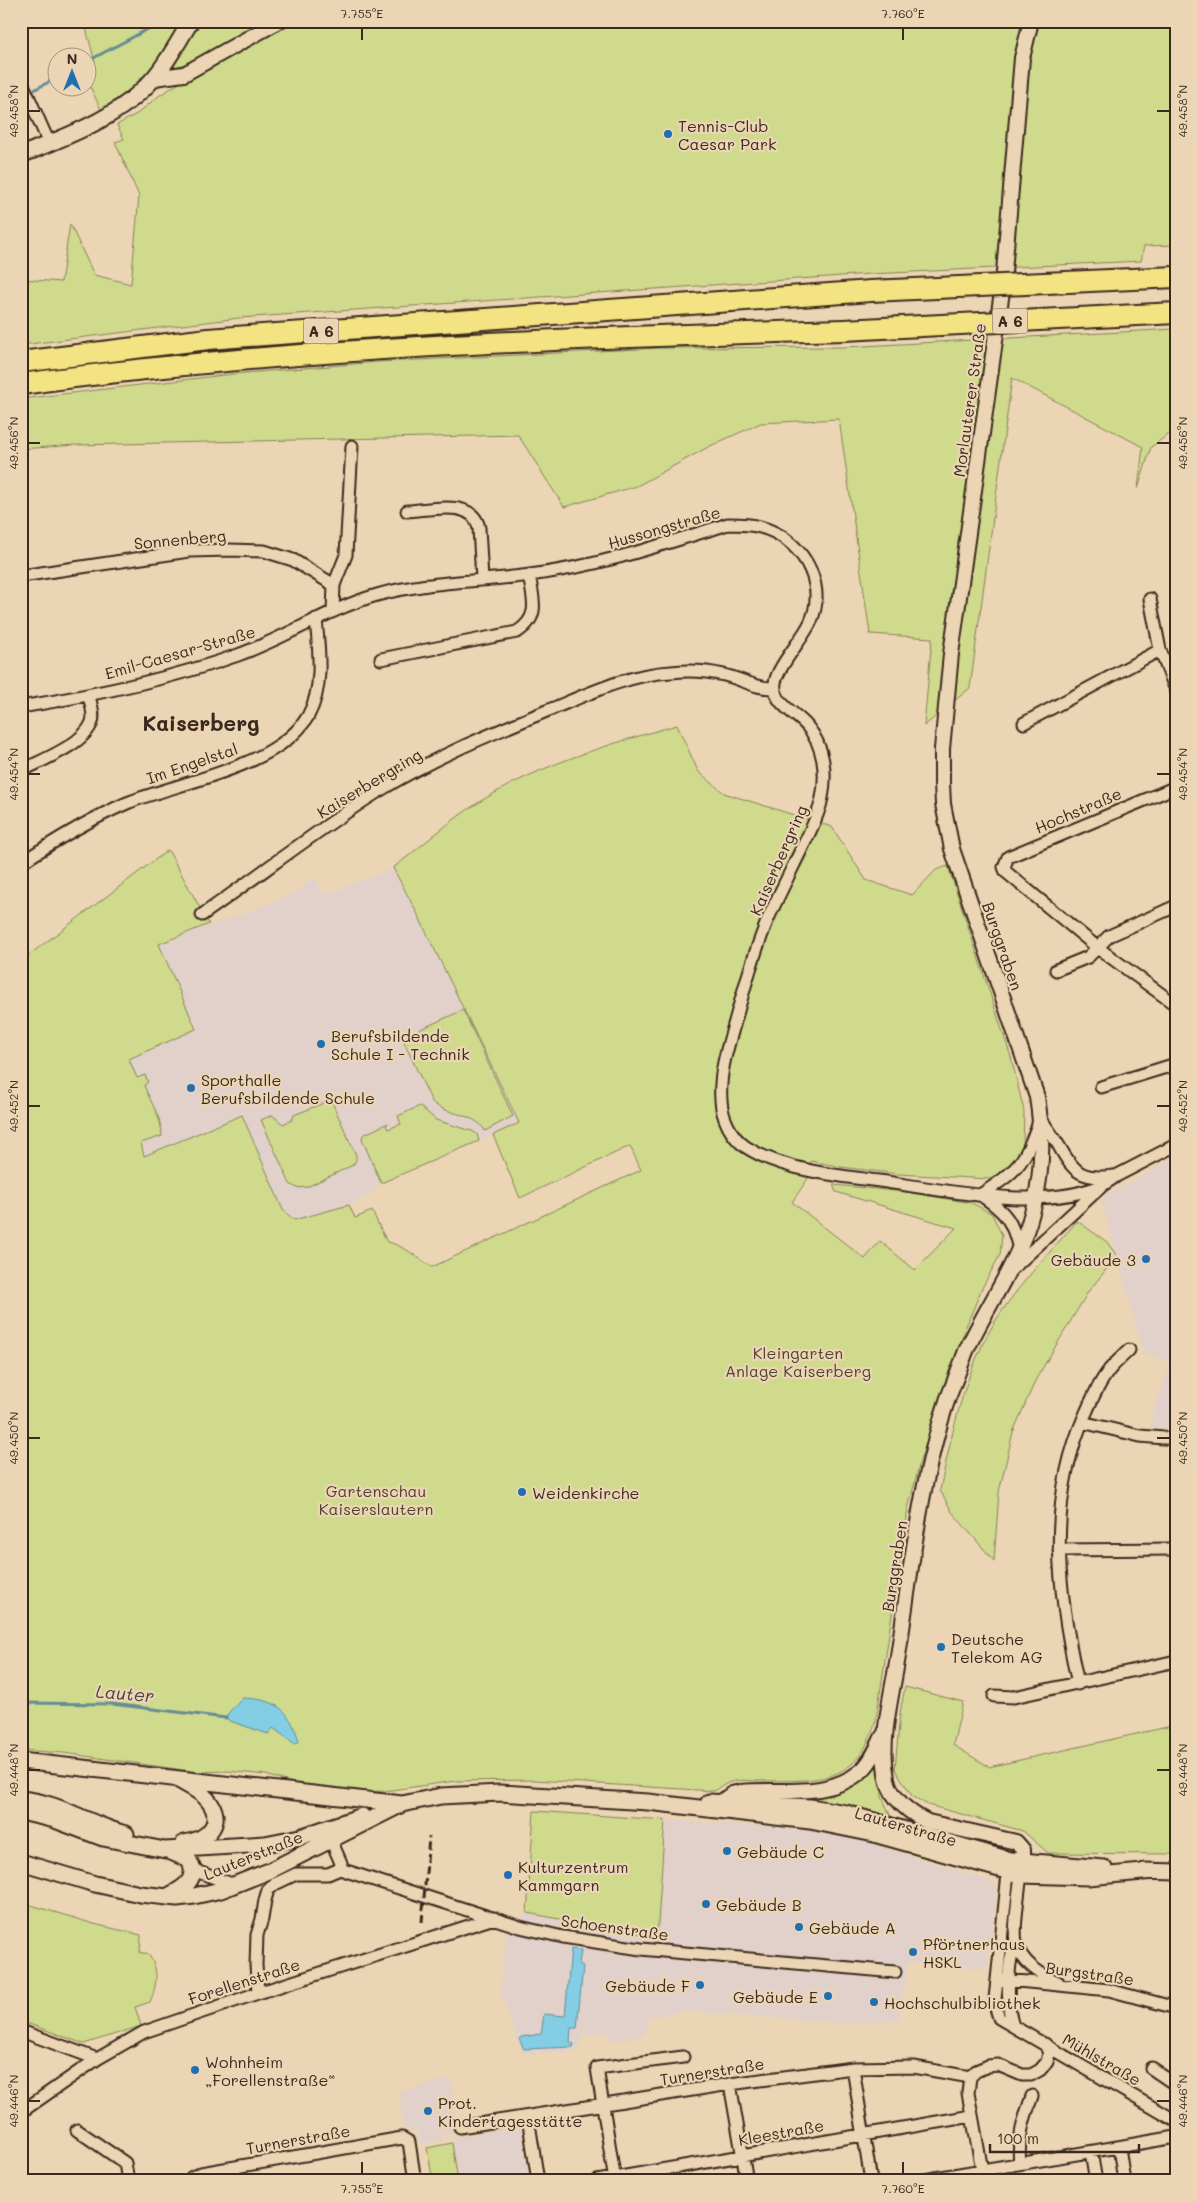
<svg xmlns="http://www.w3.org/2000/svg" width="1197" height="2202" viewBox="0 0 1197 2202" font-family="Mali,sans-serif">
<rect width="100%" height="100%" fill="#ebd5b4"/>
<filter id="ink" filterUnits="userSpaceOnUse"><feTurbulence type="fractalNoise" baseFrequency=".02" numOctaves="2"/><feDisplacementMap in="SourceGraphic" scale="10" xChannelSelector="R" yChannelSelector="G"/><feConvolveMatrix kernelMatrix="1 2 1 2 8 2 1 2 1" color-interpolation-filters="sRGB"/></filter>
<g filter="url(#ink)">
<path fill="#e1d1ca" d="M393 868 417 913 519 1124 381 1183 369 1195 349 1205 294 1220 283 1210 242 1116 144 1156 129 1059 196 1028 159 944 274 902 297 891 314 877 325 895Z
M1176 1157V1428L1150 1427 1157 1398 1172 1363 1144 1353 1101 1198Z
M665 1820 795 1828 836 1834 860 1840 991 1881 995 1885 996 1894 987 1969 908 1963 898 2021 839 2023 682 2011 649 2017 645 2035 611 2042 608 2032 584 2035 576 2052 522 2053 501 1992 506 1927 527 1913 657 1937Z
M450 2078 458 2131 443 2134 444 2140 419 2144 416 2129 405 2131 398 2093Z
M521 2125 529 2181H458L451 2138Z"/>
<path fill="#cfda8d" stroke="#858256" d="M84 21H262L186 64 144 75 130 90 101 110 88 82V67L95 62Z
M295 21H1176V245L1144 246 1141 261 870 274 239 318 21 345V279L61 282 70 224 94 275 131 284 139 196 115 142 124 139 117 125 138 113 160 95 184 80Z
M1176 329V429L1151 447 1138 489 1143 447 1012 378 970 688 924 726 932 638 870 634 839 419 761 423 710 446 637 486 564 507 518 435 76 445 21 449V399L233 374 377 362 659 348 845 347Z
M677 725 698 771 724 793 832 827 866 880 912 895 936 870 948 866 1011 1057 1024 1111 1023 1150 1012 1169 990 1179 898 1174 841 1167 811 1161 807 1180 792 1202 865 1259 880 1241 915 1270 956 1228 836 1192 833 1185 907 1192 972 1203 992 1214 1002 1235 1000 1255 982 1288 967 1324 921 1458 908 1509 876 1720C858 1785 819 1780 762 1781 753 1781 740 1779 731 1782 726 1783 720 1788 714 1791L535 1780 455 1781 385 1791 358 1792 300 1785 266 1775 227 1771 197 1772 64 1753 21 1750V961L168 850 209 924 159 944 196 1029 129 1059 137 1078 145 1075 148 1082 144 1085C150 1102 162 1117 162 1136L141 1143 144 1156 242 1115 283 1210 294 1220 349 1205 355 1218 372 1211 387 1242C403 1245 418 1258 432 1267L641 1170 630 1146 520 1198 493 1135 519 1123 417 913 393 868C422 846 450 820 481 801 541 764 610 744 677 725Z
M463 1010 513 1116 485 1131C475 1112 447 1116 432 1102L404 1042 410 1034Z
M331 1100 356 1155V1160L353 1165 307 1187 297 1188 290 1184 261 1120 272 1115 283 1124 292 1120 294 1115Z
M420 1106 436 1120 472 1131 477 1134 479 1141 381 1183 362 1139 363 1135 388 1123 386 1126 388 1129 401 1124 398 1116Z
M1077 1221 1107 1242 1117 1256 1088 1292 1036 1379 1013 1432 999 1492 994 1561 952 1512 940 1490C953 1429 966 1363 1002 1311 1024 1279 1052 1250 1077 1221Z
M905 1687 963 1702 953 1745 989 1767 1176 1725V1854L1048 1853 1023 1831 928 1805 912 1796 895 1769 900 1713Z
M875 1765 882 1770V1797L891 1817 839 1803 790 1797C828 1793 847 1794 875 1765Z
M534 1811 665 1820 657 1937 527 1913Z
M21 1902 94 1924 141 1935 140 1953H147C160 1968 157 1985 150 2002L135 2007 141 2026 84 2044 21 2021Z
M452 2143 458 2181H433L427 2148Z"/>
<path fill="#83cee4" stroke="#668c95" d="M242 1698C276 1699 289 1708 299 1741L295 1744 273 1728 268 1734 230 1721 226 1718C229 1709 237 1706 242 1698Z
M571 1949 581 1950 579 1964 583 1966 577 2028H571L570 2042 574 2044 573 2047 524 2049 519 2039 521 2037 541 2034 544 2014 565 2016Z"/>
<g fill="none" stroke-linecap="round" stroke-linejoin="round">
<path stroke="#668c95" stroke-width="3" d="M88 61 163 21
M32 91 58 77
M21 99 23 98
M21 1703 112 1704 226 1718"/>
<g stroke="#3b2a1e" stroke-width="15">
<path id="minor" d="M21 80 49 143
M407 511C430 510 473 498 479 528L482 579
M21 576 189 551 230 550 264 551 293 560 334 585
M1150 599 1160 650 1176 690
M333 611 334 585 346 555 352 446
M381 659 517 632C541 617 533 599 529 575
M21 707C94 695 168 680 238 655 286 638 328 609 377 595 427 581 479 582 530 575 600 566 661 545 728 524 739 524 750 524 760 527 800 537 828 582 811 621 803 639 777 667 775 683 772 703 796 713 807 726 824 746 827 773 822 798 819 815 811 829 804 844 792 869 779 894 768 919 754 953 744 989 734 1025 727 1049 719 1074 721 1100 722 1118 731 1137 746 1147 781 1170 839 1176 879 1181 945 1190 1041 1212 1103 1185
M1024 723 1160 650
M21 771C40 761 85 744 92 722 95 714 90 703 89 695
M1176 787 1008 857 1004 867 1006 872 1098 948 1176 1005
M21 863C54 841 90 819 127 803 179 782 279 767 308 716 324 687 319 651 316 619
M202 915C261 874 318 829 379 791 432 758 491 734 549 710 588 694 629 674 671 672 688 670 707 671 724 675 742 679 756 689 775 688
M1056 970 1088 957 1109 936 1176 906
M1101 1087 1176 1064
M1040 1117C1046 1127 1053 1136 1059 1146 1074 1173 1082 1180 1114 1176
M980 1195C1017 1171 1025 1164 1039 1121
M982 1196C1006 1212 1013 1222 1019 1250
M1009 1272 1103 1185 1118 1175 1176 1145
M1082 1422 1140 1436 1176 1439
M1059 1550 1176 1549
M1078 1684C1058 1593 1046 1503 1085 1415 1092 1399 1099 1383 1110 1369 1116 1362 1123 1356 1129 1350
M994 1696 1014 1697 1176 1661
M340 1869 520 1927 563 1937 641 1949 895 1972
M193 1870 229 1883 237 1884
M1008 1873 995 1999 996 2008 999 2018 1176 2121
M1021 1875C1019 1890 1013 1930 1016 1942 1020 1962 1041 1975 1058 1982
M997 1979 1109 1990 1176 2008
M258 1993 256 1965 257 1935 262 1919 265 1900 268 1890 275 1884 296 1874H328L340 1869 341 1863 331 1840
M1013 2026C1006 2007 1007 1960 1016 1942
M21 2031 97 2059
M853 2068 871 2181
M1151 2068 1176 2085
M730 2084 747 2181
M21 2112 97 2059 144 2032 258 1993 494 1918
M528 2117 538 2181
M460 2127 730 2084 853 2068 914 2067 970 2077
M77 2130 125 2163 128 2181
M1119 2147 1124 2181
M1091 2152 1096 2181
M1020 2163C1017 2139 1024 2119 1032 2096
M189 2181 192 2177 201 2173 402 2138 409 2142 415 2181
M597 2181 972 2116
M615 2181 597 2068 683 2057
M918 2181 1176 2137
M984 2181 968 2093 970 2077 976 2071 988 2066 998 2065 1022 2075H1031L1040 2070 1047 2062 1049 2053 1045 2044"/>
</g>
<g stroke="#3b2a1e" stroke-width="18">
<path id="tertiary" d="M154 78 184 74 279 21
M721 1802 732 1794 740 1792C780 1788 827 1799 860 1772 871 1763 877 1748 883 1736
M1023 1861V1850L1016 1842 928 1822C911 1814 891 1799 887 1779 879 1739 892 1696 898 1656 911 1570 920 1481 948 1398 954 1383 960 1367 966 1351 986 1308 1014 1269 1029 1223 1043 1179 1044 1142 1037 1097L952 849 943 804 942 784V749L951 654 1003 284 1022 58 1031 21"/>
</g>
<g stroke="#3b2a1e" stroke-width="19">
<path id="secondary" d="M21 155C68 136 119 118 153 79 168 62 179 40 191 21
M21 1761 402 1804
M180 1781C189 1786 200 1791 207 1799 226 1821 209 1840 184 1843
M21 1799C59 1802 90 1825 126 1834
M709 1802 810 1807 846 1813 1010 1860 1104 1868
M21 1812 55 1820 103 1838 165 1850 265 1844 300 1837 362 1816
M21 1862 95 1884 140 1894 177 1898 194 1896 221 1890 269 1871 402 1804 441 1796 500 1793 648 1802 810 1821 874 1834 1021 1875 1088 1877 1154 1871
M1144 1871 1176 1872
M168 1896C183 1889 201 1878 188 1859L171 1852"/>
</g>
<g stroke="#3b2a1e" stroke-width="24">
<path id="motorway" d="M21 362 208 339 871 291
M21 384C294 347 569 338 844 330"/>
</g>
<use href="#minor" stroke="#ebd5b4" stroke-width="11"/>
<use href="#tertiary" stroke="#ebd5b4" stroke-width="14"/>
<use href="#secondary" stroke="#ebd5b4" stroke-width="15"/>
<use href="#motorway" stroke="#f4e382" stroke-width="20"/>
<path stroke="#3b2a1e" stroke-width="3" stroke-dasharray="8 4" stroke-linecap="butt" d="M422 1922 429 1837"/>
<g stroke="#3b2a1e" stroke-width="24" stroke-linecap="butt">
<path id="motorway-bridge" d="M871 291 1176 277
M844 330 1176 313"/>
</g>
<use href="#motorway-bridge" stroke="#f4e382" stroke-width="20"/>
</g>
</g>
<path fill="none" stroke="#3b2a1e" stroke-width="2" d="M362 28V40M903 28V40M28 111H40M1157 111H1170M28 443H40M1157 443H1170M28 774H40M1157 774H1170M28 1106H40M1157 1106H1170M28 1438H40M1157 1438H1170M28 1770H40M1157 1770H1170M28 2101H40M1157 2101H1170M362 2162V2174M903 2162V2174"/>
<g fill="#1f6fb2" stroke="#ebd5b4" stroke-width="2">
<circle cx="668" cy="134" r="5"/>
<circle cx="321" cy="1044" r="5"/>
<circle cx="191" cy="1088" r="5"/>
<circle cx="1146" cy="1259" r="5"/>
<circle cx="522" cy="1492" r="5"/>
<circle cx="941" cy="1647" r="5"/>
<circle cx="727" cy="1851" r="5"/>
<circle cx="508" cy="1875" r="5"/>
<circle cx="706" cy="1904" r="5"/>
<circle cx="799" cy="1927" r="5"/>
<circle cx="913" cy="1952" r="5"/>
<circle cx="700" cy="1985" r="5"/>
<circle cx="828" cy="1996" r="5"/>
<circle cx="874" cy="2002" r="5"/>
<circle cx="195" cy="2070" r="5"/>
<circle cx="428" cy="2111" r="5"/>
</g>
<g text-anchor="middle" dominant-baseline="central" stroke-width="4.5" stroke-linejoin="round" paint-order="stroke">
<g fill="#ebd5b4" stroke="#705d4b" stroke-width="1">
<rect x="992.5" y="308.5" width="35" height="25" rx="4"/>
<rect x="303.5" y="318.5" width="35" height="25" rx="4"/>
</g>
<g font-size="15" font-weight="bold" fill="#3b2a1e">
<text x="1010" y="321">A 6</text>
<text x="321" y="331">A 6</text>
</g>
<g font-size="16" fill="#3b2a1e" stroke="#ebd5b4" text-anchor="start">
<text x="678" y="125">Tennis-Club<tspan x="678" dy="18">Caesar Park</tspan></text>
<text x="331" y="1035">Berufsbildende<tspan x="331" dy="18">Schule I - Technik</tspan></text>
<text x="201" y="1079">Sporthalle<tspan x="201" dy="18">Berufsbildende Schule</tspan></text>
<text x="1136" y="1259" text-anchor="end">Gebäude 3</text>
<text x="532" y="1492">Weidenkirche</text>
<text x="951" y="1638">Deutsche<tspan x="951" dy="18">Telekom AG</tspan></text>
<text x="737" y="1851">Gebäude C</text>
<text x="518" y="1866">Kulturzentrum<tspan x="518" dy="18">Kammgarn</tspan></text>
<text x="716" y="1904">Gebäude B</text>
<text x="809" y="1927">Gebäude A</text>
<text x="923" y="1943">Pförtnerhaus<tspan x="923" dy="18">HSKL</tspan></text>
<text x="690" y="1985" text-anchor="end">Gebäude F</text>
<text x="818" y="1996" text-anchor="end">Gebäude E</text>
<text x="884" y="2002">Hochschulbibliothek</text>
<text x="205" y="2061">Wohnheim<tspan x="205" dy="18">„Forellenstraße“</tspan></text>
<text x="438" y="2102">Prot.<tspan x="438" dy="18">Kindertagesstätte</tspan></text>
</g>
<g font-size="16" fill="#3b2a1e" stroke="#ebd5b4">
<text transform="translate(969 400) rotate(-82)">Morlauterer Straße</text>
<text transform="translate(664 527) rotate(-16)">Hussongstraße</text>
<text transform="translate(180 539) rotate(-5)">Sonnenberg</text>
<text transform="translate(180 652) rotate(-16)">Emil-Caesar-Straße</text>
<text transform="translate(192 763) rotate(-19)">Im Engelstal</text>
<text transform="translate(369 783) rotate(-31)">Kaiserbergring</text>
<text transform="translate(1078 810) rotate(-23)">Hochstraße</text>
<text transform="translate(778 860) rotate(-66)">Kaiserbergring</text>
<text transform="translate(1003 946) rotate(71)">Burggraben</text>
<text transform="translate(894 1566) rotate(-81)">Burggraben</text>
<text transform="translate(906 1826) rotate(16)">Lauterstraße</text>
<text transform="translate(253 1855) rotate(-22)">Lauterstraße</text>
<text transform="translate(615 1927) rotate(8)">Schoenstraße</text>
<text transform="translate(1090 1973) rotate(8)">Burgstraße</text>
<text transform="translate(244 1981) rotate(-18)">Forellenstraße</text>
<text transform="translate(1102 2059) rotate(30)">Mühlstraße</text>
<text transform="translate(712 2071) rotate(-9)">Turnerstraße</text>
<text transform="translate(781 2132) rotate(-10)">Kleestraße</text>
<text transform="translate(298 2139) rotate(-10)">Turnerstraße</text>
</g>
<g font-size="16" fill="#51442f" stroke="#ebd5b4">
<text x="798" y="1352">Kleingarten<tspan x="798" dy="18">Anlage Kaiserberg</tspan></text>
<text x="376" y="1490">Gartenschau<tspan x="376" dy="18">Kaiserslautern</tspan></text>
</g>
<g font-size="18" font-style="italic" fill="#46433c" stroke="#ebd5b4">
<text transform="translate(125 1693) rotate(5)">Lauter</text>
</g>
<g font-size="21" font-weight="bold" fill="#3b2a1e" stroke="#ebd5b4">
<text x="201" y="722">Kaiserberg</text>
</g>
</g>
<rect width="1197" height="2202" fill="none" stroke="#ebd5b4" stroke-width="55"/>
<g transform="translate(72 72)"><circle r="24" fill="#ebd5b4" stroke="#a59178"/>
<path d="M0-4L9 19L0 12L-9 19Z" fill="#1f6fb2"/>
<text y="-8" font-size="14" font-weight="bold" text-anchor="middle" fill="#3b2a1e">N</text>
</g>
<path d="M990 2144v8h149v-8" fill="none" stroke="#3b2a1e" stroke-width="2.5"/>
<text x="997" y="2144" font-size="15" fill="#3b2a1e" stroke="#ebd5b4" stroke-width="4" paint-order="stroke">100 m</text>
<rect x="28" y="28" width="1142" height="2146" fill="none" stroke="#3b2a1e" stroke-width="2"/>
<g font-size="12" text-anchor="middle" fill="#3b2a1e">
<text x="362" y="18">7.755°E</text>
<text x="903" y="18">7.760°E</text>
<text transform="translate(14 111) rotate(-90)" y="4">49.458°N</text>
<text transform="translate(1183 111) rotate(-90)" y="4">49.458°N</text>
<text transform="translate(14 443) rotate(-90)" y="4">49.456°N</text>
<text transform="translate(1183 443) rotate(-90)" y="4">49.456°N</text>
<text transform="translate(14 774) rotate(-90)" y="4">49.454°N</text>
<text transform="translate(1183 774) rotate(-90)" y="4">49.454°N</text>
<text transform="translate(14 1106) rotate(-90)" y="4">49.452°N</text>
<text transform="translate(1183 1106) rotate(-90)" y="4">49.452°N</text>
<text transform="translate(14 1438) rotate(-90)" y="4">49.450°N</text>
<text transform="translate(1183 1438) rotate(-90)" y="4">49.450°N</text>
<text transform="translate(14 1770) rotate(-90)" y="4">49.448°N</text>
<text transform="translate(1183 1770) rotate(-90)" y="4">49.448°N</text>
<text transform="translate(14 2101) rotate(-90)" y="4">49.446°N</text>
<text transform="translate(1183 2101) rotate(-90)" y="4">49.446°N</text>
<text x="362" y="2193">7.755°E</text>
<text x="903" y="2193">7.760°E</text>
</g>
</svg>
